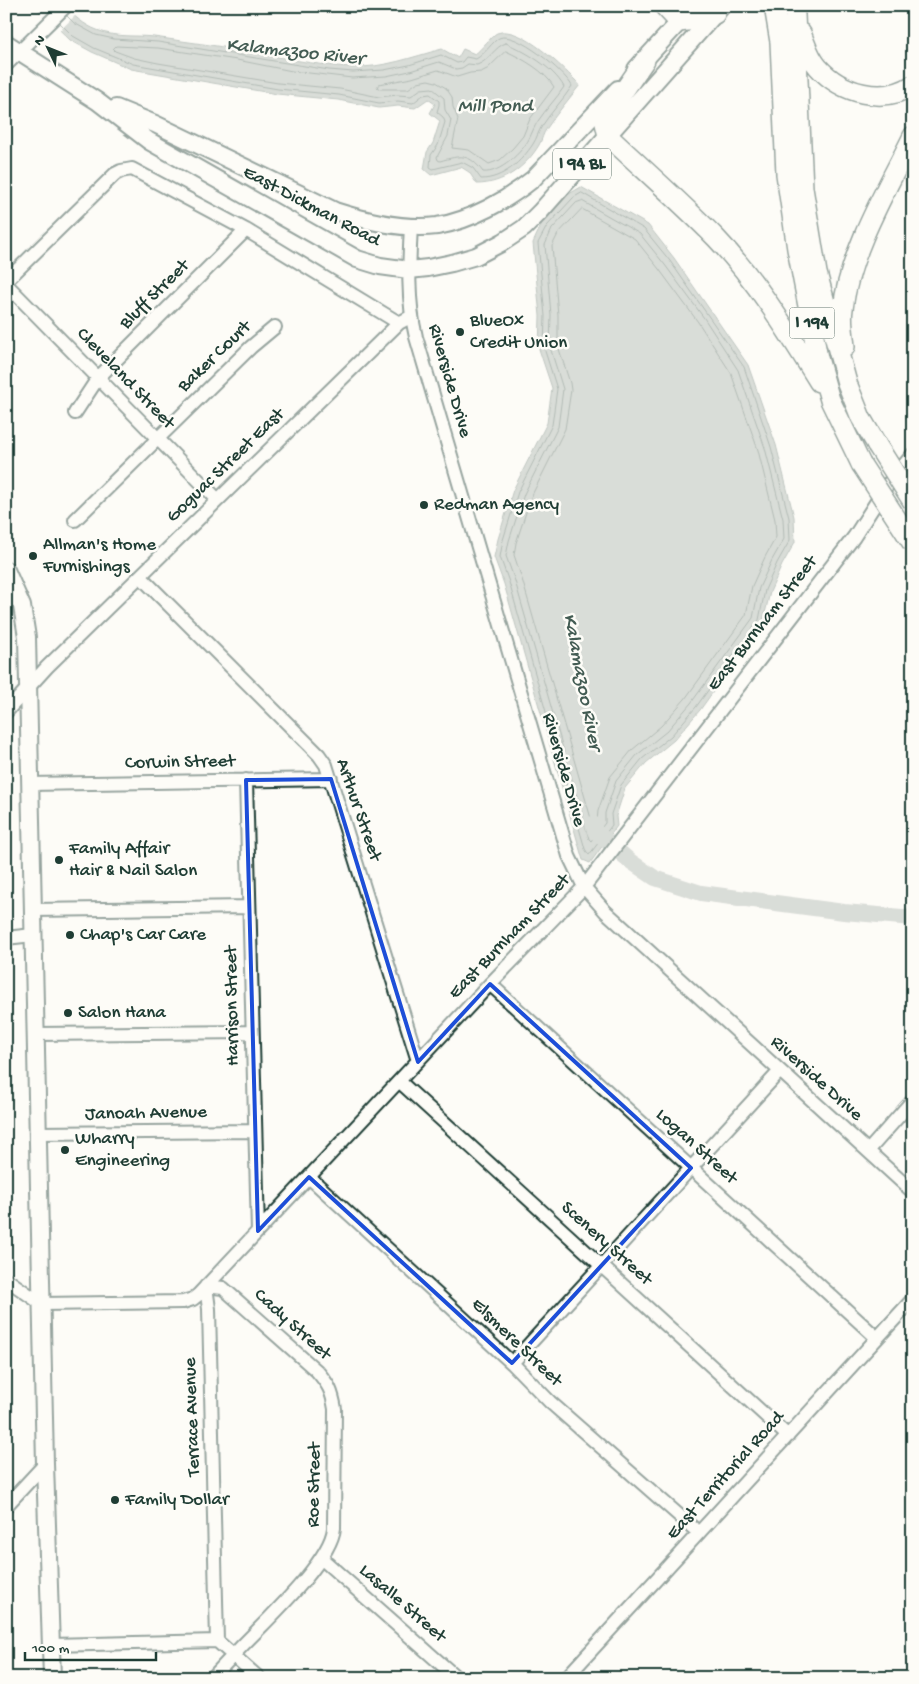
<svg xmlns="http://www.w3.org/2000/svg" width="919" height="1684" viewBox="0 0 919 1684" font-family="'Gochi Hand',sans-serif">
<rect width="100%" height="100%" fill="#fdfcf7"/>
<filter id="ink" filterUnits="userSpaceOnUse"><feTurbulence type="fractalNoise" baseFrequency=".02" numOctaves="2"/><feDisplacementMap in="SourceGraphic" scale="10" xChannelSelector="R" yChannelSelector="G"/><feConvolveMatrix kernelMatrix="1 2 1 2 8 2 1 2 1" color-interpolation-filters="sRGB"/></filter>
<g filter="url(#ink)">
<path fill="#aeb8b1" stroke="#75877f" d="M35 6H63C74 16 84 25 97 30 118 39 140 34 161 38 187 42 214 45 240 50 277 56 315 66 353 67 384 68 412 57 442 49L458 58 463 49 475 54C481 50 492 35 497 33 521 24 564 69 580 85 569 99 557 113 547 128 543 133 542 140 539 145 526 167 503 184 477 184L469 172 461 167 431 175 424 169 427 152 433 143 440 121 430 113 435 104 428 99 415 108 398 106 379 108 338 100 277 94 131 69 92 52 70 40Z
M581 187 648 225 674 258 748 365 776 445 794 517 795 542 782 565 770 592 763 622 700 710 674 740 646 763 625 788 616 816 617 826 590 863 583 860 580 850 504 584 494 557 498 539 513 490 547 423 552 388 539 349 540 316 533 243 542 223 569 194Z"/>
<path fill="#fdfcf7" d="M48 6H67L76 15 58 32 40 14Z"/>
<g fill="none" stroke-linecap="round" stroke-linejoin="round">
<path stroke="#586e66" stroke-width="1" d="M60 23 73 36 94 48 133 64 278 89 339 95 379 103 398 101 413 103 423 95 430 94 439 101V105L437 112 443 117 445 122 438 145 431 155 430 167 433 169 462 162 473 168 481 179C503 179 522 161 533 144 537 138 538 132 542 126 551 112 563 100 572 86 565 72 515 30 499 38 493 41 485 54 476 59L466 57 462 62 457 63 441 55 409 65 384 70 353 72 329 70 158 42 114 39 96 35 74 23 67 16
M506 43C526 52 553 67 564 87 556 99 546 109 538 121 534 127 532 133 529 139 522 152 500 174 483 172 469 153 461 155 440 161L438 160 437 157 448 136 451 120 445 110 444 98 432 88 421 89 411 96 398 95 379 97 340 89 278 83 158 63 134 58 115 51 113 49 116 46 158 48 237 60 292 71 352 78 386 76 410 71 439 62 456 69 462 68 468 64 477 65C489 61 495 46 506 43Z
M506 51C523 59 545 71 554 87L530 119 523 136 513 148 500 160 489 164 469 150 452 148 458 119 453 107 452 97 446 88 436 82 428 80 418 82 408 89H380L377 87 379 84 412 78 438 70 457 77 470 73 481 72 487 69Z
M582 193 644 229 670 261 744 367 771 447 789 518 790 540 777 563 765 590 759 620 696 707 671 736 642 759 621 785 611 814 612 825 589 855 585 849 509 582 500 557 503 540 518 492 552 425 557 389 544 348 545 316 538 243 547 226 573 198Z
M582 201 640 234 665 265 704 318 738 370 765 448 783 519 784 539 772 560 759 588 753 618 691 703 667 731 637 755 616 781 605 813V823L591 841 589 839 515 581 506 556 509 541 524 494 558 427 563 389 550 347 551 315 545 245 552 229 576 203Z
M582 209 635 239 659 269 698 322 731 373 758 450 775 520 776 537 765 557 752 586 746 615 685 699 661 726 632 750 610 777 598 811 597 821 594 824 592 822 522 579 514 555 516 543 531 497 565 429 571 390 570 383 558 346V315L552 246 558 234Z"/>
<path stroke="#aeb8b1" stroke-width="16" d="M593 824 595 831 630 861 655 878 701 893 844 912 913 918"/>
<g stroke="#1f3d34" stroke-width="16">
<path id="minor" d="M6 65 66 6
M411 226C409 263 407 300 416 337L569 856 584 887 606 912 913 1192
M6 281 115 174 121 171 132 169 246 230 399 323
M6 284 218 500
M75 413 98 378 246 230
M75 520 251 347 275 327
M140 576 319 755 326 765 418 1061
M6 604 17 592
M6 712 47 667 399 323 412 316
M246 780 258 1231
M29 784 331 779
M33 910 249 907
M6 938 33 935
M490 984 877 1338
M35 1034 252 1032
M399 1081 788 1436
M37 1133 255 1131
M868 1151 913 1100
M309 1177 512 1363 550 1402 699 1533
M6 1279 42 1304 183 1302 193 1299 198 1295 490 984 584 887 854 537 888 484 913 454
M512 1363 780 1071
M6 1506 45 1464
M321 1558 457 1678
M51 1645 217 1641
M212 1678 241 1647C266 1621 331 1561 334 1528L335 1409C332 1391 329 1385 317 1371L223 1288 206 1286 209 1309 217 1641 259 1678
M566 1678 913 1299"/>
</g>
<g stroke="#1f3d34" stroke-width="20">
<path id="major" d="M6 43 97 101 149 141 357 259 380 266 409 270 428 268 452 263 476 256 503 242 524 228 540 212 722 6
M636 69 694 6
M116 108 155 124 335 211C366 221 405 230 437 226 470 221 507 200 533 179L618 89
M6 570 22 606 27 637 45 1464 52 1678"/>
</g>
<g stroke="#1f3d34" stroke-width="22">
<path id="highway" d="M664 6 679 22 695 20 715 14
M774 6 780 42 786 174 797 249 818 358 830 400 861 464
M792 6 795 15 803 188 817 273 847 383 861 418 877 445
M801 33C806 45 809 57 818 67 841 93 883 105 913 85
M645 60 608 114 605 123 608 136C644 170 682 203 716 238 757 281 788 332 819 382
M845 347C844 335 841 321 843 309 849 252 888 187 913 136"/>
</g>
<use href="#minor" stroke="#fdfcf7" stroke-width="12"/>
<use href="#major" stroke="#fdfcf7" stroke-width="16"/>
<use href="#highway" stroke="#fdfcf7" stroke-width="19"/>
<g stroke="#1f3d34" stroke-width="22" stroke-linecap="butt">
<path id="highway-bridge" d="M877 445 913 502
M861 464 913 544"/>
</g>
<use href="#highway-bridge" stroke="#fdfcf7" stroke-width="19"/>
</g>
</g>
<path d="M0 0H919V1684H0ZM331 779 418 1062 490 984 691 1168 512 1363 309 1177 258 1231 246 780Z" fill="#fdfcf7" fill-opacity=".55" fill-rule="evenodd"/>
<path fill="none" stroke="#1d4ed8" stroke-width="4" stroke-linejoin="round" d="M331 779 418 1062 490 984 691 1168 512 1363 309 1177 258 1231 246 780Z"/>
<g fill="#1f3d34" stroke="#fdfcf7" stroke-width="2">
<circle cx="460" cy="332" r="5"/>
<circle cx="424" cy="505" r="5"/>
<circle cx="33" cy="556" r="5"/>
<circle cx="59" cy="860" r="5"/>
<circle cx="70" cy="935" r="5"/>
<circle cx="68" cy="1013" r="5"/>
<circle cx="65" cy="1150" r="5"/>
<circle cx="115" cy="1500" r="5"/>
</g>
<g text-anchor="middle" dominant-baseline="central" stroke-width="5" stroke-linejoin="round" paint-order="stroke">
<g fill="#fdfcf7" stroke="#62766e" stroke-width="1">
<rect x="553" y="148.5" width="58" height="31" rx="4"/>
<rect x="789.5" y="307.5" width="45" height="31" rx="4"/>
</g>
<g font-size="18" font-weight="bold" fill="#1f3d34">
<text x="582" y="164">I 94 BL</text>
<text x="812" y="323">I 194</text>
</g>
<g font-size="19" fill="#1f3d34" stroke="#fdfcf7">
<text transform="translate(311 207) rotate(28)">East Dickman Road</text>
<text transform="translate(155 295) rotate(-45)">Bluff Street</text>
<text transform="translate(215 357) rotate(-44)">Baker Court</text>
<text transform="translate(125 379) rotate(46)">Cleveland Street</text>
<text transform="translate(449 381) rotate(74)">Riverside Drive</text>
<text transform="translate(226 466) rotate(-44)">Goguac Street East</text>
<text transform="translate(763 624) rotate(-52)">East Burnham Street</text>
<text transform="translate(180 763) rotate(-1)">Corwin Street</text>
<text transform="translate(563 770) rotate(74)">Riverside Drive</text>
<text transform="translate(358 810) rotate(71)">Arthur Street</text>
<text transform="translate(510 937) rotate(-46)">East Burnham Street</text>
<text transform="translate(233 1006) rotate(-91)">Harrison Street</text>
<text transform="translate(816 1079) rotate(42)">Riverside Drive</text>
<text transform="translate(146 1114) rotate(-1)">Janoah Avenue</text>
<text transform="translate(696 1147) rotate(42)">Logan Street</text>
<text transform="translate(606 1244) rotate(42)">Scenery Street</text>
<text transform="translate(292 1325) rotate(42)">Cady Street</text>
<text transform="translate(516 1343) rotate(44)">Elsmere Street</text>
<text transform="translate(193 1417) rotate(-92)">Terrace Avenue</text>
<text transform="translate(726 1476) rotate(-48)">East Territorial Road</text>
<text transform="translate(315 1485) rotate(-89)">Roe Street</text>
<text transform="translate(402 1604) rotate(41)">Lasalle Street</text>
</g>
<g font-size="19" fill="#1f3d34" stroke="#fdfcf7" text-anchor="start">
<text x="470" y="321">BlueOx<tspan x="470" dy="22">Credit Union</tspan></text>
<text x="434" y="505">Redman Agency</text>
<text x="43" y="545">Allman's Home<tspan x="43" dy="22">Furnishings</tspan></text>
<text x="69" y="849">Family Affair<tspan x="69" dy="22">Hair &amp; Nail Salon</tspan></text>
<text x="80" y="935">Chap's Car Care</text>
<text x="78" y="1013">Salon Hana</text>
<text x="75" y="1139">Wharry<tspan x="75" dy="22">Engineering</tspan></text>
<text x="125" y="1500">Family Dollar</text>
</g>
<g font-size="20" font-style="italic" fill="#435c53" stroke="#fdfcf7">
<text transform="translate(295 53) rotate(6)">Kalamazoo River</text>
<text x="495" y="107">Mill Pond</text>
<text transform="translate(581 682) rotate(79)">Kalamazoo River</text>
</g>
</g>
<rect width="919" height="1684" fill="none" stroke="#fdfcf7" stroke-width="25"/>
<rect x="12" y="12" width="894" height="1659" fill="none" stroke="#1f3d34" stroke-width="2" filter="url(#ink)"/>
<g transform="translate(48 48) rotate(313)" stroke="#fdfcf7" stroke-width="4" paint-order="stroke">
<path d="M0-4L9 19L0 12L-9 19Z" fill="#1f3d34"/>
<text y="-8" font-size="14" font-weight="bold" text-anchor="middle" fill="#1f3d34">N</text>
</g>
<path d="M25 1652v8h131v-8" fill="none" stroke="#1f3d34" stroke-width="2.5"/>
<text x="32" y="1652" font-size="15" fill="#1f3d34" stroke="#fdfcf7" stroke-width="4" paint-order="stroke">100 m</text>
</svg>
